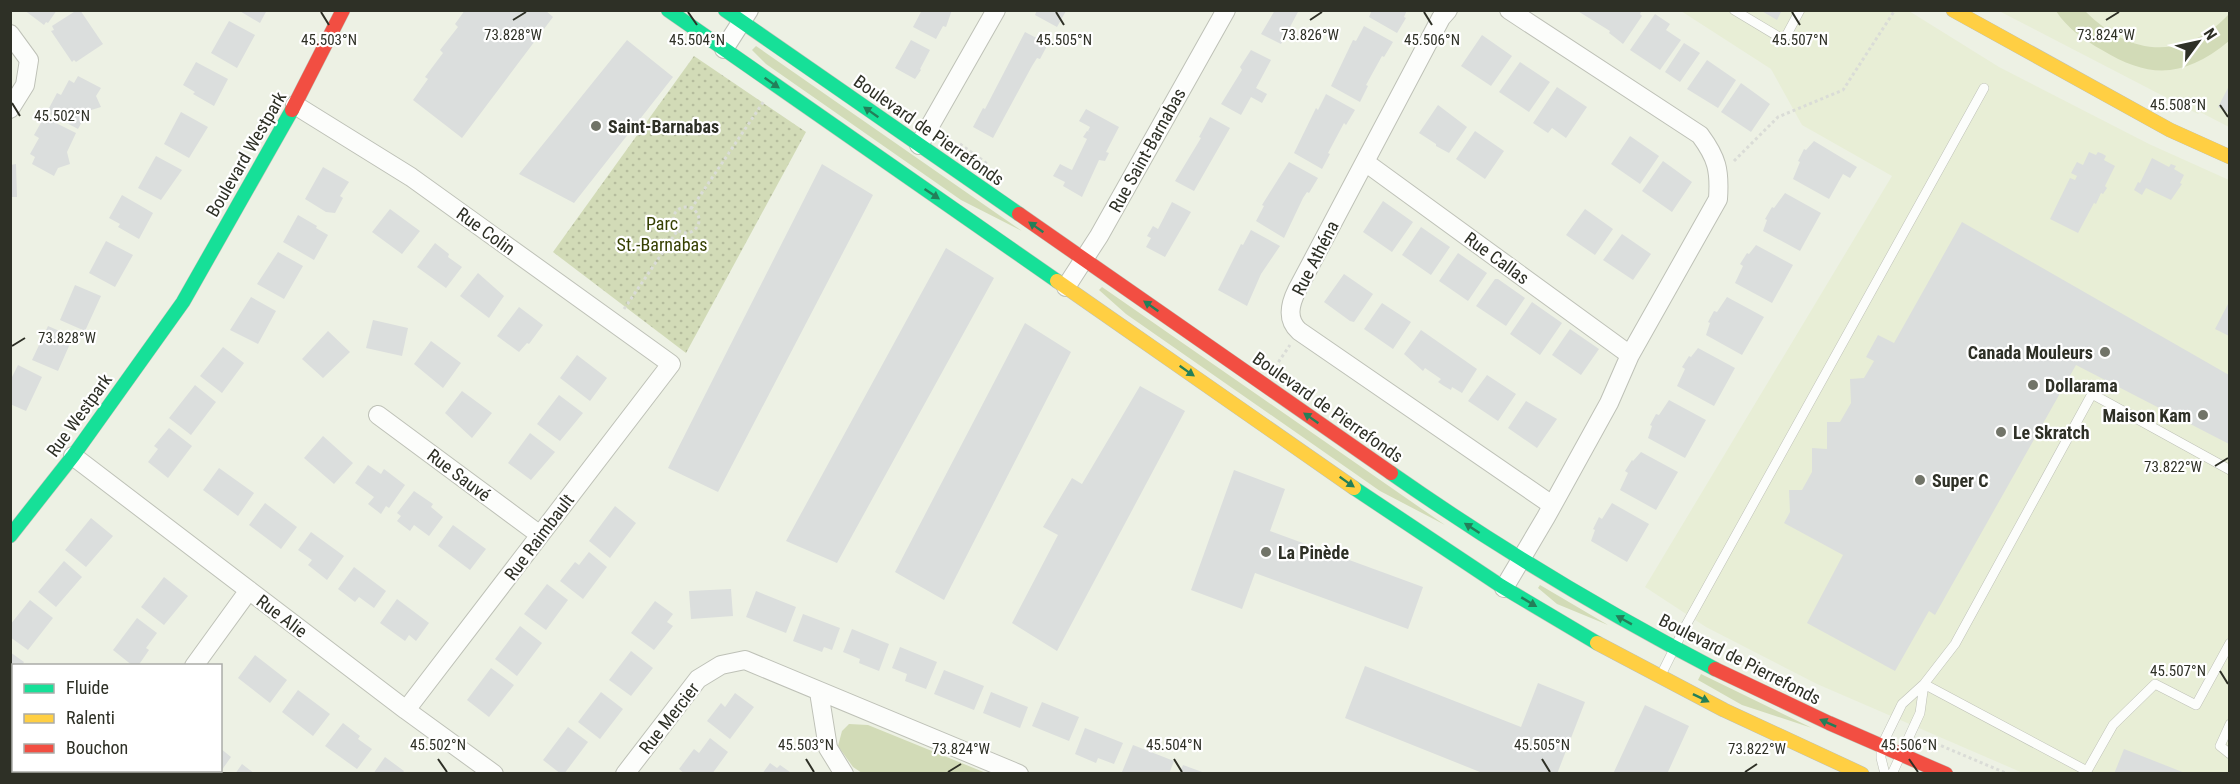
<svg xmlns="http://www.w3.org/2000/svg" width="2240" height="784" viewBox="0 0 2240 784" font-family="'Roboto Condensed',sans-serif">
<defs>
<pattern id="park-dots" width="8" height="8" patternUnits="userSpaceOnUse" patternTransform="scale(1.5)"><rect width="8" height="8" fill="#d2dbb7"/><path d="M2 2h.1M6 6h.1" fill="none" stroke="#b5bc9d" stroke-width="1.8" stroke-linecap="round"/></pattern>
</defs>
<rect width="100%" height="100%" fill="#edf1e4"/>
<path fill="#e8eed6" d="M1681 11H1909L1999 67 2149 144 2229 180V773H2023L1817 684 1706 627 1645 587 1892 176 1802 125 1771 69Z
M1999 11H2229V127L2200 112 2198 114Z"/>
<path fill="#d2dbb7" d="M2056 11H2085C2120 46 2163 61 2208 32 2216 27 2223 20 2229 14V41C2185 77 2151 80 2102 50 2084 40 2067 28 2056 11Z
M756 46 1022 231 961 200 766 64 752 50Z
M1102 287 1445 525 1380 491 1126 314 1099 290Z
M1540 585 1608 625 1557 604 1538 588Z
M1701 674 1812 728 1742 705 1698 680Z
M849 724 868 725 986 773H862L853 767 838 746 842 731Z"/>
<path fill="url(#park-dots)" d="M694 56 806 132 686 353 553 252Z"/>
<path fill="#dbdedd" d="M24 10H57L48 23 46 22 44 25Z
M77 10H80L103 44 76 62 74 60 72 62 51 31 54 30 52 26Z
M238 10H267L260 23Z
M465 10H545L553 17 462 138 413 100 428 79 425 77 443 53 440 50 458 27 455 24Z
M922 10H952L946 27 943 26 936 39 913 27Z
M1037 10H1064L1066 11 1057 27 1035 15Z
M1275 10H1299L1281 44 1261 34Z
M1372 10H1407L1404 17 1406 18 1397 33 1369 17Z
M1576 10H1642L1640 14 1642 16 1623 44 1613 36 1609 33 1610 31Z
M1760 10H1782L1777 20Z
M1655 14 1670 24 1666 30 1681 40 1660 70 1630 50Z
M229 21 255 35 237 68 211 53Z
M1364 26 1393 42 1384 57 1382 56 1366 85 1368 86 1360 102 1331 86 1353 40 1356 41Z
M1025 32 1048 44 1040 59 1037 58 1032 66 993 138 973 127 983 108 985 109Z
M1482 35 1512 56 1491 86 1461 66Z
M627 40 673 77 574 203 519 174Z
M911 40 930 50 920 69 921 70 915 79 895 68Z
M1684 43 1700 53 1680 82 1665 72Z
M1251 50 1271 60 1256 88 1267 94 1262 103 1251 97 1241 115 1221 104 1242 70 1240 67Z
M1707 60 1736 80 1718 108 1687 89Z
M196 62 228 79 214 106 193 94 195 92 183 85Z
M1520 62 1550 82 1529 112 1499 92Z
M78 76 101 88 96 96 101 107 88 111 78 129 50 114 51 112 48 110 57 93 61 95 69 80 74 83Z
M1741 83 1770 104 1751 132 1721 112Z
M2229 86V113L2218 107Z
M1557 87 1587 107 1566 138 1552 128 1548 133 1533 123Z
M1326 94 1355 110 1346 125 1344 123 1328 153 1330 154 1322 169 1294 153 1316 108 1318 110Z
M1438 105 1467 127 1449 153 1436 146V144L1419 133Z
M1086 109 1119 127 1106 152 1109 153 1105 161 1099 160 1082 197 1063 186 1065 182 1053 176 1060 164 1072 170 1087 139 1083 137 1087 131 1091 132 1088 131 1090 127 1079 121Z
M181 112 208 127 189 158 164 144Z
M1210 117 1230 128 1194 191 1175 181 1201 138 1199 137Z
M43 119 47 121 48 119 76 133 67 152 70 164 58 168 54 176 32 164 35 157 30 154 39 138 34 135Z
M1475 131 1504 151 1485 179 1456 159Z
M1630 136 1659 156 1640 184 1611 164Z
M1814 141 1857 167 1850 178 1843 174 1829 199 1793 179 1800 162 1798 161 1804 149 1806 150Z
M2089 152 2096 155 2098 152 2103 154 2106 156 2104 160 2115 166 2105 186 2107 188 2103 194 2101 193 2096 204 2094 203 2078 233 2050 219 2070 178 2075 180 2077 176 2071 173 2077 162 2083 165Z
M156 156 182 170 161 200 138 188Z
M2152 158 2169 167 2171 164 2176 166 2174 169 2184 175 2180 183 2182 184 2171 200 2146 188 2142 195 2134 190 2138 182 2140 183Z
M1663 161 1692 182 1672 212 1642 191Z
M1289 162 1318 178 1309 193 1307 192 1303 198 1284 238 1256 221 1264 206 1262 205Z
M16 164 17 197H10V165Z
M822 164 873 195 718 492 668 468Z
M323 167 349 182 340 196 343 198 335 213 326 212 305 199Z
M1785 193 1821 213 1800 251 1763 231 1767 220 1765 219 1772 207 1774 208Z
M122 195 153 213 139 239 118 227 120 224 109 218Z
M1383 201 1413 222 1392 252 1363 232Z
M1172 202 1191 212 1165 257 1146 247 1151 238 1147 236 1153 226 1158 229Z
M390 209 420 231 402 254 372 232Z
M1585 209 1613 229 1595 255 1566 235Z
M298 215 317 226 316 228 328 235 314 260 283 242Z
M1962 222 2229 375V444L2076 365 1935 615 1929 611 1895 671 1807 623 1843 555 1784 523 1790 512 1789 490H1802L1812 472V448L1827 449V422H1840L1851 403 1850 379 1864 378 1874 361 1866 357 1878 335 1894 343Z
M1421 227 1450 247 1431 275 1402 255Z
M1251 230 1280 246 1261 274 1247 306 1218 290 1241 244 1243 245Z
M1622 234 1651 254 1633 280 1603 260Z
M106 241 133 255 115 287 89 273Z
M435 243 449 254 448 257 462 267 446 288 417 267Z
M1756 245 1793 265 1772 303 1735 283 1743 266 1740 264 1747 253 1749 254Z
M946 248 994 278 837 563 786 541Z
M278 252 303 266 284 299 257 284Z
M1458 253 1487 273 1468 301 1439 281Z
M478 273 504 296 489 318 460 296Z
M1344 274 1373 294 1354 322 1350 321 1324 302Z
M1495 279H1498L1525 298 1506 326 1476 306Z
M75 285 101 296 85 331 60 320Z
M251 297 276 311 258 344 230 330Z
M1727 297 1764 317 1742 355 1706 335 1710 323 1708 322 1714 311 1717 312Z
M1532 302 1562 323 1540 355 1510 334Z
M2229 302V336L2215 329Z
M1382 303 1411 322 1393 349 1364 329Z
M519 307 543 325 529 344 527 343 519 352 497 336Z
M373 320 408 328 402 356 366 348Z
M1025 323 1071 352 944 600 895 572Z
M48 326 73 337 58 371 32 360Z
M1570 329 1599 349 1581 375 1552 355Z
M1421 330 1477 369 1462 393 1452 387 1451 390 1444 386 1438 382 1441 379 1425 368 1423 371 1404 354Z
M328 331 350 352 323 378 302 359Z
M431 341 461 363 443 388 414 364Z
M223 347 244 363 222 393 200 376Z
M1698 348 1735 368 1714 406 1677 386 1685 369 1682 367 1689 356 1691 357Z
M577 355 607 378 590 401 560 378Z
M18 365 42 377 26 411 10 404V381Z
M1487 375 1516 394 1498 421 1468 401Z
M195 385 216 402 191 435 169 418Z
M1140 386 1185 411 1057 651 1012 623 1058 535 1043 527 1072 478 1082 484Z
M462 391 492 413 472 438 445 413Z
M559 395 583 413 560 441 537 424Z
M1669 400 1706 420 1685 458 1648 438 1652 426 1650 425 1656 414 1659 415Z
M1526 401 1557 419 1537 448 1508 428Z
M169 428 192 446 168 478 148 462 158 449 154 446Z
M530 433 555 452 531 480 508 463Z
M323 436 353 463 334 484 304 458Z
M1641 452 1678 472 1656 510 1620 490 1628 473 1625 471 1632 460 1633 461Z
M368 465 381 474 384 469 405 485 389 508 386 506 381 514 368 504 374 497 355 483Z
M219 468 254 493 238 516 203 490Z
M1234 470 1285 489 1270 531 1423 587 1408 629 1255 573 1242 609 1191 590Z
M414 491 433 504 431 507 443 517 429 536 414 525 410 531 397 521 401 516 397 513Z
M265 503 297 527 281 549 249 525Z
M1612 503 1649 524 1627 562 1591 541 1595 530 1593 529 1599 517 1602 519Z
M615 506 636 523 610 558 589 541Z
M91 518 113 536 86 567 65 550Z
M453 525 486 549 470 570 438 546Z
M311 532 344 556 327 580 308 565 312 560 298 550Z
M589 552 607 567 583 599 560 581 575 562 579 565Z
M64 561 82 577 56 607 38 592Z
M354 567 386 591 374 608 359 597 355 602 338 589Z
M164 577 188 596 164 625 141 607Z
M547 584 568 600 546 630 524 614Z
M731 589 733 616 691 619 689 591Z
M756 591 796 607 786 633 746 617Z
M397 599 429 623 416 641 409 635 405 641 380 623Z
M30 600 53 618 28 650 10 637V625Z
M655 601 673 614 667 622 673 626 654 650 631 633Z
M803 614 840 628 832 650 824 647 822 652 793 641Z
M137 618 157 633 146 648 149 650 138 666H133L113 650Z
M520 626 542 643 517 676 495 659Z
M852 629 889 644 879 671 859 663 860 659 843 652Z
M900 647 937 662 926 689 905 681 907 674 892 668Z
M631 651 653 668 631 696 609 680Z
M10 652 24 662 22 666H14V677L10 682Z
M255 655 287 680 270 703 238 678Z
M1365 666 1521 727 1538 683 1585 702 1557 774H1485L1345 718Z
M491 668 514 685 489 717 467 700Z
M944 670 984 686 974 710 934 694Z
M298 690 330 714 313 736 282 712Z
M601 692 623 709 600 739 578 722Z
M991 692 1028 707 1020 728 983 713Z
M735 693 754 707 730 739 707 721 721 703 725 707Z
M1042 702 1079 717 1069 741 1032 726Z
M1645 705 1689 726 1667 774H1613Z
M343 723 360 736 358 739 372 749 357 769 325 746Z
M568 727 588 742 564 774H561L543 760Z
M1085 728 1123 743 1114 764 1098 758 1096 763 1075 754Z
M710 738 728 752 712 774H685L679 769 694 749 699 753Z
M1133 745 1174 761 1169 774 1122 772Z
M220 748 231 757 219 774H209L205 771H220Z
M2124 749 2185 773V774H2114Z
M385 757 404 771 402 774H373Z
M770 763 777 768 780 765 790 772 762 774Z
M242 764 255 774H235Z
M1183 765 1205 773V774H1179Z
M32 771H65L63 774H30Z"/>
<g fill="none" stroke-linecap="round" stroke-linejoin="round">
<g stroke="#bec1b7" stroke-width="10">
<path id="lane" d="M1734 10 1784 40 1800 10
M1661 675 1685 627 1984 88
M1924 684 2087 771 2113 725 2155 684 2196 705 2230 643
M2230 724 2220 746 2230 754
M1885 774 1881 758V747L1902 704 1924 684 1955 644 2092 394 2230 470
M1892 774 1920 713 1924 684"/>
</g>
<g stroke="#bec1b7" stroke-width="20">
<path id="street" d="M1448 10 1441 18 1297 290C1290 304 1286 319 1299 331L1552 505
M10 34 29 60 25 85 10 109
M724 49 749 10
M295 105 411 177 671 364 406 710
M919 145 996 10
M1365 162 1630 355
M1066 287 1099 236 1226 10
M378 415 540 535
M73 456 406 710 494 774
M1504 588 1546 517 1609 403 1630 355 1718 199C1720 170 1717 158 1700 135L1509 10
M194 666 249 590
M819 692 828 748 844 774
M129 770 132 774
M625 774 698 679 721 665 745 660 1019 774"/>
</g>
<g stroke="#bec1b7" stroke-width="15">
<path id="fast" d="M668 10 1057 281
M725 10 1019 214
M1391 473C1494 545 1603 611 1715 669
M1354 488 1501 586 1597 643
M10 536 73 456 183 302 292 110"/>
</g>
<g stroke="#bec1b7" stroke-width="15">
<path id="slow" d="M1953 10 2170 130 2230 157
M1057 281 1354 488
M1597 643 1724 710 1862 774"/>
</g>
<g stroke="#bec1b7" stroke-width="15">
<path id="jam" d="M292 110 343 10
M1019 214 1391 473
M1715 669 1829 723 1946 774"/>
</g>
<path stroke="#dadcd7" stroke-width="3" stroke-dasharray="3 3" stroke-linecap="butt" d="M960 144 989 165
M1734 161 1778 117 1843 90 1895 10
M673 220a13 13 0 1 1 26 0a13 13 0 1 1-26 0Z
M691 209 764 101
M624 309 678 230
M1275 367 1290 345
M1930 741 2008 774"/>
<use href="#lane" stroke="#fcfdfb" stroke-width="9"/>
<use href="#street" stroke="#fcfdfb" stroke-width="18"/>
<use href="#fast" stroke="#16e098" stroke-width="14"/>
<use href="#slow" stroke="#ffcf43" stroke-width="14"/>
<use href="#jam" stroke="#f24e42" stroke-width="14"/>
</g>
<defs><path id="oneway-solid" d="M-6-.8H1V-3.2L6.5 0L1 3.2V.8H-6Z" transform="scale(1.5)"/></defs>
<g fill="#237f59">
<use href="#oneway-solid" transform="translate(772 83) rotate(35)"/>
<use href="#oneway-solid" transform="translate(871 112) rotate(-145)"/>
<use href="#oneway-solid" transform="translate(932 194) rotate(34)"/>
<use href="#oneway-solid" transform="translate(1036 227) rotate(-145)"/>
<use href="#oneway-solid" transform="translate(1151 306) rotate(-145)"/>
<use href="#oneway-solid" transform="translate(1187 371) rotate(35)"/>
<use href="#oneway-solid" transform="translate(1311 418) rotate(-145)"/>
<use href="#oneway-solid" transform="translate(1347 482) rotate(35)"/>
<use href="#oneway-solid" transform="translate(1472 528) rotate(-147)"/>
<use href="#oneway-solid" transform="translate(1529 602) rotate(31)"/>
<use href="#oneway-solid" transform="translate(1624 620) rotate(-151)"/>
<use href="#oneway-solid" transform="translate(1701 698) rotate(26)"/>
<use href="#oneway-solid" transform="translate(1828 723) rotate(-156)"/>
</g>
<path fill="none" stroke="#2e3026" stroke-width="2" d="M321 12 329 25M688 12 697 25M1056 12 1064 25M1424 12 1432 25M1792 12 1800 25M513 20 526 12M1310 20 1322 12M2106 20 2119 12M12 103 20 116M2220 105 2228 117M12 346 25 338M2215 466 2228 458M2220 671 2228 684M438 759 447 772M806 759 814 772M1174 759 1182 772M1542 759 1550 772M1909 759 1918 772M948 772 961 764M1745 772 1757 764"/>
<g fill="#717468" stroke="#fff" stroke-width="2">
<circle cx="596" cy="126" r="6"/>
<circle cx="2105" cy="352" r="6"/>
<circle cx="2033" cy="385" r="6"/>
<circle cx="2203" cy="415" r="6"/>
<circle cx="2001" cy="432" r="6"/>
<circle cx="1920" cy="480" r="6"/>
<circle cx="1266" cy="552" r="6"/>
</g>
<g text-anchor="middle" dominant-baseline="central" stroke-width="4.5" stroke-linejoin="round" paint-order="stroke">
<g font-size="18" font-weight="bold" fill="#2e3026" stroke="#fff" text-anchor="start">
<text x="608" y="126">Saint-Barnabas</text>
<text x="2093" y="352" text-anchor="end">Canada Mouleurs</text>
<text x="2045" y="385">Dollarama</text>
<text x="2191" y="415" text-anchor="end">Maison Kam</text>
<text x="2013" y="432">Le Skratch</text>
<text x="1932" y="480">Super C</text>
<text x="1278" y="552">La Pinède</text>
</g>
<g font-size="18" fill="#2e3026" stroke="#fff">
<text transform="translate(929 130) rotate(35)">Boulevard de Pierrefonds</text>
<text transform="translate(1147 150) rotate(-61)">Rue Saint-Barnabas</text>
<text transform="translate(246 154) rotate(-60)">Boulevard Westpark</text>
<text transform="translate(486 231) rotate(36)">Rue Colin</text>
<text transform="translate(1315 258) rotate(-63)">Rue Athéna</text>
<text transform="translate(1497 258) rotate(36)">Rue Callas</text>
<text transform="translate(1328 407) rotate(35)">Boulevard de Pierrefonds</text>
<text transform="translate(79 415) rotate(-54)">Rue Westpark</text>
<text transform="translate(459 475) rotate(37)">Rue Sauvé</text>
<text transform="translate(539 537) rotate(-53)">Rue Raimbault</text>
<text transform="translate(282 616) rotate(37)">Rue Alie</text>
<text transform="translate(1740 659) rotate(27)">Boulevard de Pierrefonds</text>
<text transform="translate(669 718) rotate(-52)">Rue Mercier</text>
</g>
<g font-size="18" fill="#364002" stroke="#fff">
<text x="662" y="223">Parc<tspan x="662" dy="21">St.-Barnabas</tspan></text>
</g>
</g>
<g font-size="15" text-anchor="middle" fill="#2e3026" stroke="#fff" stroke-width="4.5" stroke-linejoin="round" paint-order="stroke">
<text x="513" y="40">73.828°W</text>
<text x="1310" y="40">73.826°W</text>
<text x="2106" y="40">73.824°W</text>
<text x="329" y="45">45.503°N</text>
<text x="1064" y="45">45.505°N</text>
<text x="1432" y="45">45.506°N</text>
<text x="1800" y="45">45.507°N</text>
<text x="697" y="45">45.504°N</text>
<text x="2178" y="110">45.508°N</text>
<text x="62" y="121">45.502°N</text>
<text x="67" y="343">73.828°W</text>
<text x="2173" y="472">73.822°W</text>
<text x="2178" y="676">45.507°N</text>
<text x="438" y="750">45.502°N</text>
<text x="806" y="750">45.503°N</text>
<text x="1174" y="750">45.504°N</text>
<text x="1542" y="750">45.505°N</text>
<text x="1909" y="750">45.506°N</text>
<text x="961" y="754">73.824°W</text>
<text x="1757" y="754">73.822°W</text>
</g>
<rect width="2240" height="784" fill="none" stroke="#2e3026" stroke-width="24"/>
<rect x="12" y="664" width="210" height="108" fill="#ffffff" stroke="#abaca8" stroke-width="1.5"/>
<rect x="24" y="684" width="30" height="9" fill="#16e098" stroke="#abaca8" stroke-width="1.5"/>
<text x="66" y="694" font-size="18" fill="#2e3026">Fluide</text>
<rect x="24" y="714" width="30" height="9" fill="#ffcf43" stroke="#abaca8" stroke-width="1.5"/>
<text x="66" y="724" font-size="18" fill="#2e3026">Ralenti</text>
<rect x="24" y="744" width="30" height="9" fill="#f24e42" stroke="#abaca8" stroke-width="1.5"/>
<text x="66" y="754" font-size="18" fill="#2e3026">Bouchon</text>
<g transform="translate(2198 42) rotate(57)" stroke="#ffffff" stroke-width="4.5" paint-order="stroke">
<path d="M0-4.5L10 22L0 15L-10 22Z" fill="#2e3026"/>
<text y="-9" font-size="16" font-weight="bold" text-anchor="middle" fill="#2e3026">N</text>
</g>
</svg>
